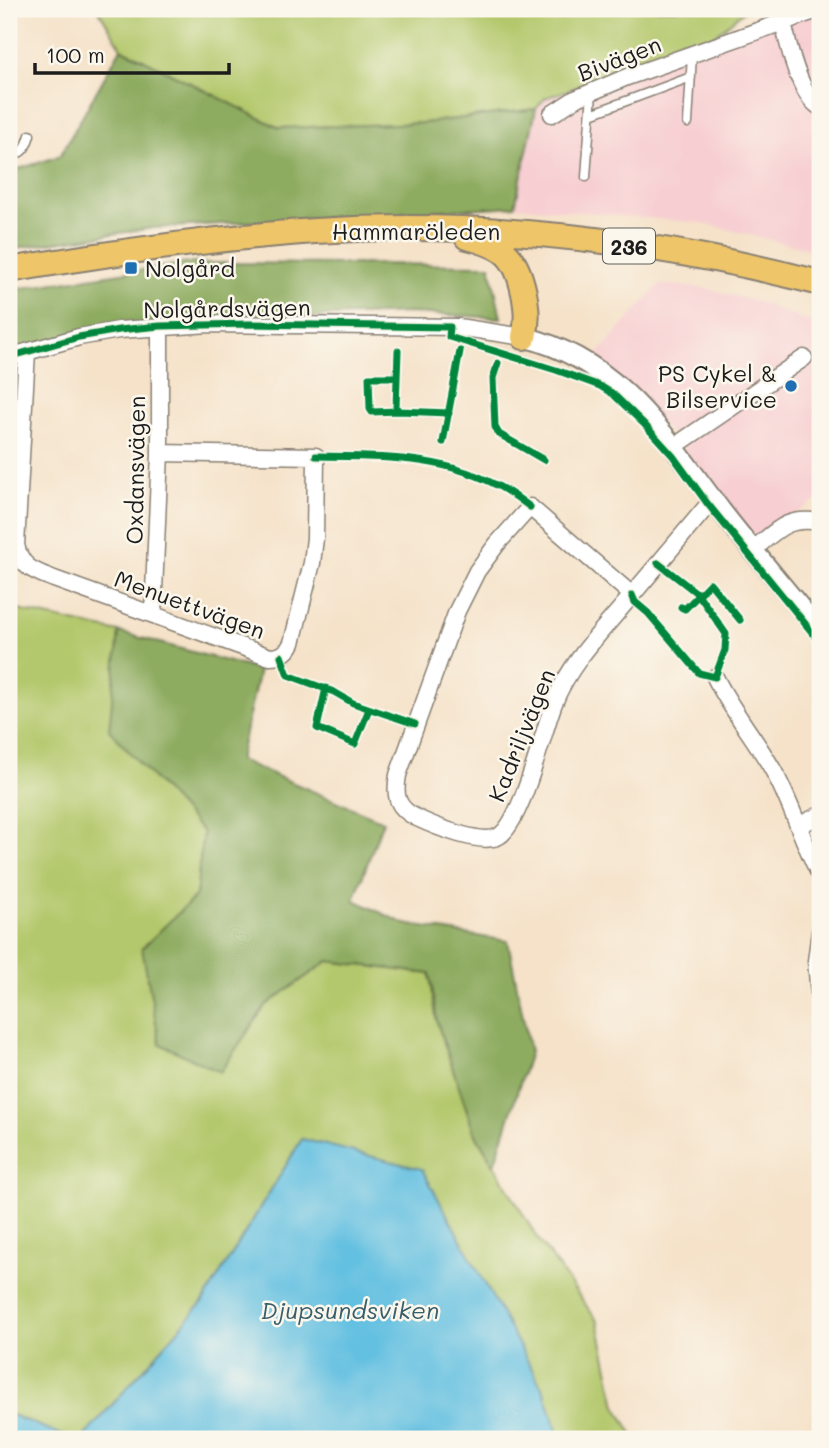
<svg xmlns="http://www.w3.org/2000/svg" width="829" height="1448" viewBox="0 0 829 1448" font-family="Mali,sans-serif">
<rect width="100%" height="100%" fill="#fbf7ec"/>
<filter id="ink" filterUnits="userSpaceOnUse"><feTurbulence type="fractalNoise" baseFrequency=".0143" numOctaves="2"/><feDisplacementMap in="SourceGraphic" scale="14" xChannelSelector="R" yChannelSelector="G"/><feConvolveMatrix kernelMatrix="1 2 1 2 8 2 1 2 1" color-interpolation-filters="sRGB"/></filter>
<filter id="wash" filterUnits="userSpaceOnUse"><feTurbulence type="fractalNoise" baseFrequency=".00686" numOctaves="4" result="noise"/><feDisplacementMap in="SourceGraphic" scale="28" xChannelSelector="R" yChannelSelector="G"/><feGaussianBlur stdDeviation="1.57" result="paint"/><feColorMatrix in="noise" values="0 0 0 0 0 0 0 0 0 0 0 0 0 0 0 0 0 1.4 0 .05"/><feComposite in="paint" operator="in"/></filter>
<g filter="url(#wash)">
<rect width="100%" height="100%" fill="#f5e2c9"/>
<path fill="#f7cfd2" d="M820 9V252L701 223 515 206 536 109 545 98 708 41Z
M660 284 705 288 761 303 820 326V498L755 540 675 438 596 356Z"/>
<path fill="#b3c86c" stroke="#687244" stroke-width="2" d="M98 9H746L708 41 545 98 536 109 424 123 279 128 121 48Z
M9 608 119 632 110 730 203 832 196 896 142 949 220 1072 266 1005 328 961 430 974 437 1022 474 1131 536 1236 598 1322 616 1406 635 1439H560L544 1391 302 1139 203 1302 82 1439H72L9 1414Z"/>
<path fill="#8eac60" stroke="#55643e" stroke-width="2" d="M121 48 279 128 424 123 536 109 515 206 154 228 9 249V172L60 156Z
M187 263 490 265 501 318 409 313 164 322 9 351V290Z
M119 632 259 670 239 760 383 821 354 900 405 924 508 941 530 1052 494 1165 474 1131 437 1022 430 974 328 961 266 1005 220 1072 160 1044 142 948 196 896 203 832 109 730Z"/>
<path fill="#63c0e1" stroke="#406e7e" stroke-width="2" d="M302 1139 422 1169 544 1391 560 1439H82L203 1302Z
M9 1414 72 1439H9Z"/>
</g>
<g filter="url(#ink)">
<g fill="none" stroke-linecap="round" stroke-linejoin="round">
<g stroke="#887f72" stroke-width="11">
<path id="service" d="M591 114 691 77
M688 123 692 55
M9 157C23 153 26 149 30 135
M586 177 592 92"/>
</g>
<g stroke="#887f72" stroke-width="19">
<path id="minor" d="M783 22C788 44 799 95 820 107
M552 114 575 99 627 77 820 9
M27 352 16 545C21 568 34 571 54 579L270 657C281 657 287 653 292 643L312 563 315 538 316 456 160 453
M9 357 79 337 119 330 210 324 458 327 524 337
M675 446 804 358
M753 550C777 530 787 516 820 522
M632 595C604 629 570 662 554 703 543 731 522 822 499 836 483 846 434 826 417 818 397 808 394 797 398 775L457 611 477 571 497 544 530 507 632 595 713 499
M153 614 160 453V326
M715 677C731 710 755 738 773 770 792 804 802 841 820 875
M800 825 820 815
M820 931 816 961 820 1006"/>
</g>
<g stroke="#887f72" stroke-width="23">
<path id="tertiary" d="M524 337C622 361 666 439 722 512 754 553 788 592 820 632"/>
</g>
<g stroke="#887f72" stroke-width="28">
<path id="primary" d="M467 237C504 246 516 255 524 293 527 309 528 321 524 337
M9 270C110 253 212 238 315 231 484 220 657 241 820 283"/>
</g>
<use href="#service" stroke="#fff" stroke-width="8"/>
<use href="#minor" stroke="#fff" stroke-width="16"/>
<use href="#tertiary" stroke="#fff" stroke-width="19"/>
<use href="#primary" stroke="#eec569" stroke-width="24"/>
<g stroke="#fbf7ec" stroke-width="11">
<path id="cycleway" d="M398 351 396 407 399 411 449 413
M9 357 79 337 119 330 160 326 249 324 450 327 449 337 556 370 600 386 613 394 644 424 673 456 707 503 820 642
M498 363 493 378 495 427 499 434 544 460
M397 377H369L370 409 372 412 399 411
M443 442 460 351
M316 456C395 457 465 455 530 507
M632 595 635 602 648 613 699 673 715 677 725 650 726 634 698 594 658 563
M681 607 685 609 710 583 740 620
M281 656 288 675 334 692 353 703 415 724
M326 688 317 728 355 744 369 709"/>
</g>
<use href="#cycleway" stroke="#00873e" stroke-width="7"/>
</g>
</g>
<g fill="#1f6fb2" stroke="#fbf7ec" stroke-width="2.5">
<rect x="124" y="261" width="14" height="14" rx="3.5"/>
<circle cx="791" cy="386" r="7"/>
</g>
<g text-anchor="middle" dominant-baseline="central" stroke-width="5" stroke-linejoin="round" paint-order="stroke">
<rect fill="#fbf7ec" stroke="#5f5e5a" stroke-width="2" x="603" y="228.5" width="52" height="35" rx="5"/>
<g font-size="21" font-weight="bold" fill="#1c1c1c">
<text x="629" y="246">236</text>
</g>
<g font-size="23" fill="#1c1c1c" stroke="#fbf7ec">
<text transform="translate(619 58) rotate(-21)">Bivägen</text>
<text x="416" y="231">Hammaröleden</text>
<text transform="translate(227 308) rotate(-1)">Nolgårdsvägen</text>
<text transform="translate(135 470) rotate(-89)">Oxdansvägen</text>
<text transform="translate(190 604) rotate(20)">Menuettvägen</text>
<text transform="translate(521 735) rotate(-68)">Kadriljvägen</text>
</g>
<g font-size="23" fill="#1c1c1c" stroke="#fbf7ec" text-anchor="start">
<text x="145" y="268">Nolgård</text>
<text x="777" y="373" text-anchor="end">PS Cykel &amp;<tspan x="777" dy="26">Bilservice</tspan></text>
</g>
<g font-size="24" font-style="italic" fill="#385e6b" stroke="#fbf7ec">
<text x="350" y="1309">Djupsundsviken</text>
</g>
</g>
<rect width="829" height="1448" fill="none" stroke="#fbf7ec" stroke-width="35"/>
<path d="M35 63v10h194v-10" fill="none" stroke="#1c1c1c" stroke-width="3.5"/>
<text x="46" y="63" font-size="21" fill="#1c1c1c" stroke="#fbf7ec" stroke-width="5" paint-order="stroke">100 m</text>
</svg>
